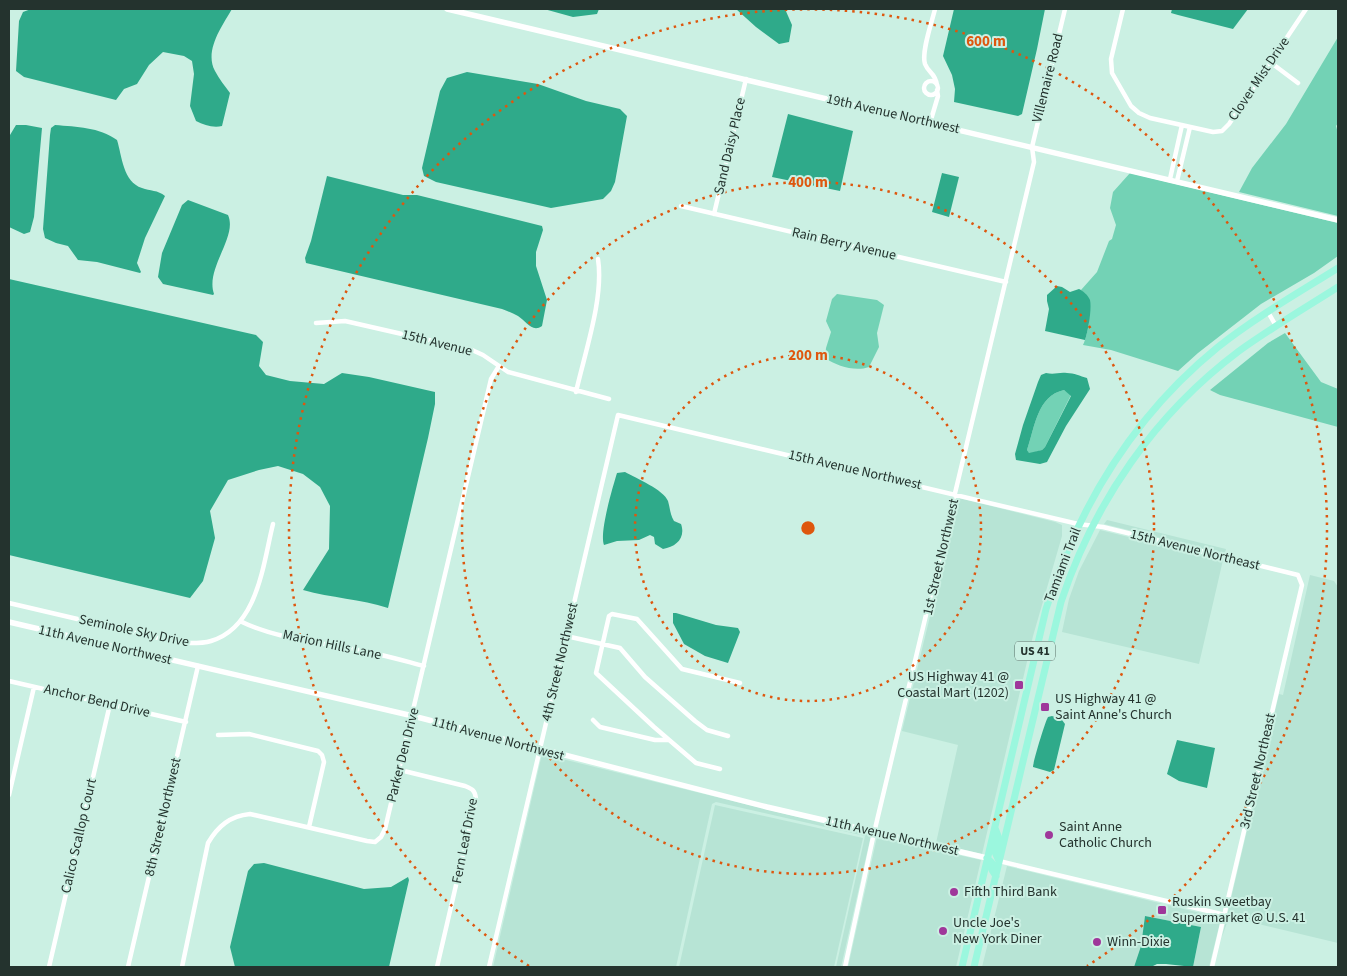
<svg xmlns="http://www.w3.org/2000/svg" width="1347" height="976" viewBox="0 0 1347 976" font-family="'Source Sans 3',sans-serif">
<rect width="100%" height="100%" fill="#cbf0e3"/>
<path fill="#b7e4d5" d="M959 498 1055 522 1062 525V536L1033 636 982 854 936 843 958 745 902 731Z
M1107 520 1226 549 1225 554 1104 524Z
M1100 530 1223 560 1199 664 1062 632 1069 599 1079 571Z
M1310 575 1334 581 1338 587V943L1229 917 1222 937 1279 694 1283 695Z
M542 754 871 835 841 967H836L865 836 716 802 712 804 676 967H493Z
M715 805 863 838 834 967H679Z
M877 837 981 860 956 967H848Z
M1007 866 1221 918 1209 967H1193L1201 927 1145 916 1141 946 1134 967H982Z"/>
<path fill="#73d2b5" d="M1338 37V123L1336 126 1338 133V216L1239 192 1252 168 1286 124Z
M1130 173 1338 223V256L1314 273 1261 304 1198 353 1178 371 1111 350 1083 345C1089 332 1094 300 1081 290L1097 272 1109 241 1112 239 1116 225 1110 208 1113 192Z
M837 294 877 300 884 305 877 333 879 347 869 367C855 372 837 366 825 358L826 348 831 332 826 321 832 299Z
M1285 333 1321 382 1338 389V427L1220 395 1210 390 1268 343Z
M1064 390 1071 395 1045 447 1042 450 1029 454 1027 450C1035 427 1037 396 1064 390Z"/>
<path fill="#2faa8a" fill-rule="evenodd" d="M31 9H232C222 26 204 51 215 71 219 79 225 86 230 93L222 126C213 128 204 125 196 121L190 106 194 74 192 61 184 56 163 52 149 65 137 84 124 89 116 100 24 77 16 71 19 21 23 12Z
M544 9H543H599L597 14 573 17Z
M736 9H785L792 25 789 42 779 44 756 27Z
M954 9H1045L1037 49 1022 114 1018 116 954 102 955 89 952 75 943 56Z
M1172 9H1248L1233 29 1178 15 1171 13Z
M467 72 538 84 586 101 620 109 627 116 615 182 611 191 603 199 551 208 436 182 424 176 422 168 440 91 447 78Z
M788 114 853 131 840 191 772 177Z
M16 125H26L42 128 34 217 30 232 24 234 9 227V143L10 135Z
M55 125C77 127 99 127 117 140 122 156 123 182 142 188 150 191 158 190 165 196L145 238 137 263 141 272 140 273 97 262 78 260 68 246 56 243 45 238 43 229 50 135 51 128Z
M942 173 959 177 949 217 932 212Z
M327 176 403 195H417L542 226 543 230 536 252V266L547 300 542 326C532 333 526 321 518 316 513 313 507 311 502 309L306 263 305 258 311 241Z
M188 200 228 215C238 237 205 268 214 294L213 295 163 284 158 277 162 253 182 205Z
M9 279 256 335 263 342 259 366 266 375 290 381 324 384 342 373 369 377 435 392V404L428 438 388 608C361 599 331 598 303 590L329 549 330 506 320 487 303 474 278 466 259 470 228 480 210 511 215 538 203 581 190 598 9 555Z
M1057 286 1062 287 1070 292 1079 289C1083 291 1088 295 1090 300 1092 309 1088 331 1085 340L1045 331 1049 309 1047 301V295Z
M1046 373C1055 375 1058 372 1067 373 1074 373 1080 376 1087 378L1090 389 1066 426 1047 462 1040 464 1016 460 1015 454 1023 425 1038 382 1041 375ZM1064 390 1071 396 1045 447 1042 450 1029 453 1027 450C1035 427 1037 396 1064 390Z
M625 472C636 478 664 490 668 501 670 508 670 514 674 521L681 524C686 538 676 547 663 549L655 544 654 537 650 535 639 540 617 541 604 545C599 533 613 486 617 473Z
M673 613H676L716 625 738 628 740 632 728 663 705 656 684 644 673 623Z
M1052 716 1062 720 1065 724 1054 770 1050 772 1033 767C1033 762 1045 722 1048 717Z
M1177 740 1215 748 1207 788 1179 781 1167 774Z
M264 863 364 889 391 887 408 877 409 880 389 967H235L230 947 248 871 254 864Z
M1145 916 1201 927 1193 967 1166 964H1157L1151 967H1134L1141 946Z"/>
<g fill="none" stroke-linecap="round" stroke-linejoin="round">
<path stroke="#fff" stroke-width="4.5" d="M935 9C932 22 921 52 925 64 929 74 935 72 937 85
M1123 9 1111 59 1112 73 1131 106 1139 113 1150 118 1213 132 1222 131 1229 124 1306 9
M1270 62 1298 83
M924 88a7 7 0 1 1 14 0a7 7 0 1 1-14 0Z
M930 123 938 96 937 90
M1170 179 1182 125
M1177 181 1190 127
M681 206 1006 282
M714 214 746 79
M1268 312 1276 326
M316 323 345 321 472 350 483 355 508 372 609 399
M576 392C585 352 604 298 598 259
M9 603 180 643C191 643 201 644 211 641 258 627 263 564 273 524
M242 622C275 638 317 642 353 649 377 653 401 660 424 666
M566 636 620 648 645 677 695 721 707 730 728 736
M9 681 186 722
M593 720 600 727 655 740H669
M218 735 249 734 318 751 322 755 324 762 309 827
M720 769 696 763 654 727 596 673 609 616 612 614 637 619 682 669 740 683
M400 770 465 786C472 789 475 790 476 799L437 967
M9 795 34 687
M999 861 1225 915
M49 967 110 704
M128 967 198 666
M182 967 208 843C218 826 230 816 250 814L367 841 375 842 381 837 385 829 491 379 499 366
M489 967 618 415 1078 524 1103 527 1298 575 1302 585 1212 967
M845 967 874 833 1034 162 1032 147 1065 9"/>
<path stroke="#fff" stroke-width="5.5" d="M447 9 1338 220
M9 622 413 716 767 807 987 858"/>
<path stroke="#9bf7de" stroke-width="7" d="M995 828 998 836 995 852 999 861
M987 858 992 863V870L996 876
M962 967 1046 609C1079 505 1133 416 1218 347 1256 317 1298 293 1338 268
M974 967 1061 602C1094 502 1155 414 1239 351 1271 328 1305 308 1338 287"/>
</g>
<g fill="none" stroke="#de570e" stroke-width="2.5" stroke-dasharray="2.5 5">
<circle cx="808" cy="528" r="173"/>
<circle cx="808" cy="528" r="346"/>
<path d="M529 966A519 519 0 1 1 1087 966"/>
</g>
<g fill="#9f379a" stroke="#cbf0e3" stroke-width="2">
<rect x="1014" y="680" width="10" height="10" rx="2.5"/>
<rect x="1040" y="702" width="10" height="10" rx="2.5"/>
<circle cx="1049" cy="835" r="5"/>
<circle cx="954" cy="892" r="5"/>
<rect x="1157" y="905" width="10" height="10" rx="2.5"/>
<circle cx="943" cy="931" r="5"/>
<circle cx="1097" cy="942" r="5"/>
</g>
<g text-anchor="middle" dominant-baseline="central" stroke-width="4" stroke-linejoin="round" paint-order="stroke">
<rect fill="#cbf0e3" stroke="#566c64" stroke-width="1" x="1015" y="641.5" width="40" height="19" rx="4"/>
<g font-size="12" font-weight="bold" fill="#24332e">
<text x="1035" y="651">US 41</text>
</g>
<g font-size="14" fill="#24332e" stroke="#cbf0e3">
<text transform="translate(1048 78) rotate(-76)">Villemaire Road</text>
<text transform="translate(1259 79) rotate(-56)">Clover Mist Drive</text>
<text transform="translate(893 114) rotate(13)">19th Avenue Northwest</text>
<text transform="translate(730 146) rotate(-77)">Sand Daisy Place</text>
<text transform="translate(844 244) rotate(13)">Rain Berry Avenue</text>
<text transform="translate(437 343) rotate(14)">15th Avenue</text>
<text transform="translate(855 470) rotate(13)">15th Avenue Northwest</text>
<text transform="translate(1195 550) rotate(14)">15th Avenue Northeast</text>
<text transform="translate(941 557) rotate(-77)">1st Street Northwest</text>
<text transform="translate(1063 565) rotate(-69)">Tamiami Trail</text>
<text transform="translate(134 631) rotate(12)">Seminole Sky Drive</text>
<text transform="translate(105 645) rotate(13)">11th Avenue Northwest</text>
<text transform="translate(332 645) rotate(12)">Marion Hills Lane</text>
<text transform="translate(560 662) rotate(-77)">4th Street Northwest</text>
<text transform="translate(97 701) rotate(13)">Anchor Bend Drive</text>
<text transform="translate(498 739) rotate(15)">11th Avenue Northwest</text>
<text transform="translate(403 755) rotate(-76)">Parker Den Drive</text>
<text transform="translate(1258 771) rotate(-77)">3rd Street Northeast</text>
<text transform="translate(163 817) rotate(-77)">8th Street Northwest</text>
<text transform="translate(79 836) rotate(-77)">Calico Scallop Court</text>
<text transform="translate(892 836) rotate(13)">11th Avenue Northwest</text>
<text transform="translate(465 841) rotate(-79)">Fern Leaf Drive</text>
</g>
<g font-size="14" fill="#24332e" stroke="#cbf0e3" text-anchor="start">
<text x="1009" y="677" text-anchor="end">US Highway 41 @<tspan x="1009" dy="16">Coastal Mart (1202)</tspan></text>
<text x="1055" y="699">US Highway 41 @<tspan x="1055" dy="16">Saint Anne's Church</tspan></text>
<text x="1059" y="827">Saint Anne<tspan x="1059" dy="16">Catholic Church</tspan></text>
<text x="964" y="892">Fifth Third Bank</text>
<text x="1172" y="902">Ruskin Sweetbay<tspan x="1172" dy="16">Supermarket @ U.S. 41</tspan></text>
<text x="953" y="923">Uncle Joe's<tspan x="953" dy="16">New York Diner</tspan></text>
<text x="1107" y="942">Winn-Dixie</text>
</g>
</g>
<circle cx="808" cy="528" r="8" fill="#de570e" stroke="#cbf0e3" stroke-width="2.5"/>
<g font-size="15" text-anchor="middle" font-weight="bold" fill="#de570e" stroke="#cbf0e3" stroke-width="4" stroke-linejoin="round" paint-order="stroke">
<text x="986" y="46">600 m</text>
<text x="808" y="187">400 m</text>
<text x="808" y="360">200 m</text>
</g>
<rect width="1347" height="976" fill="none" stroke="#24332e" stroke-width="20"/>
</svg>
